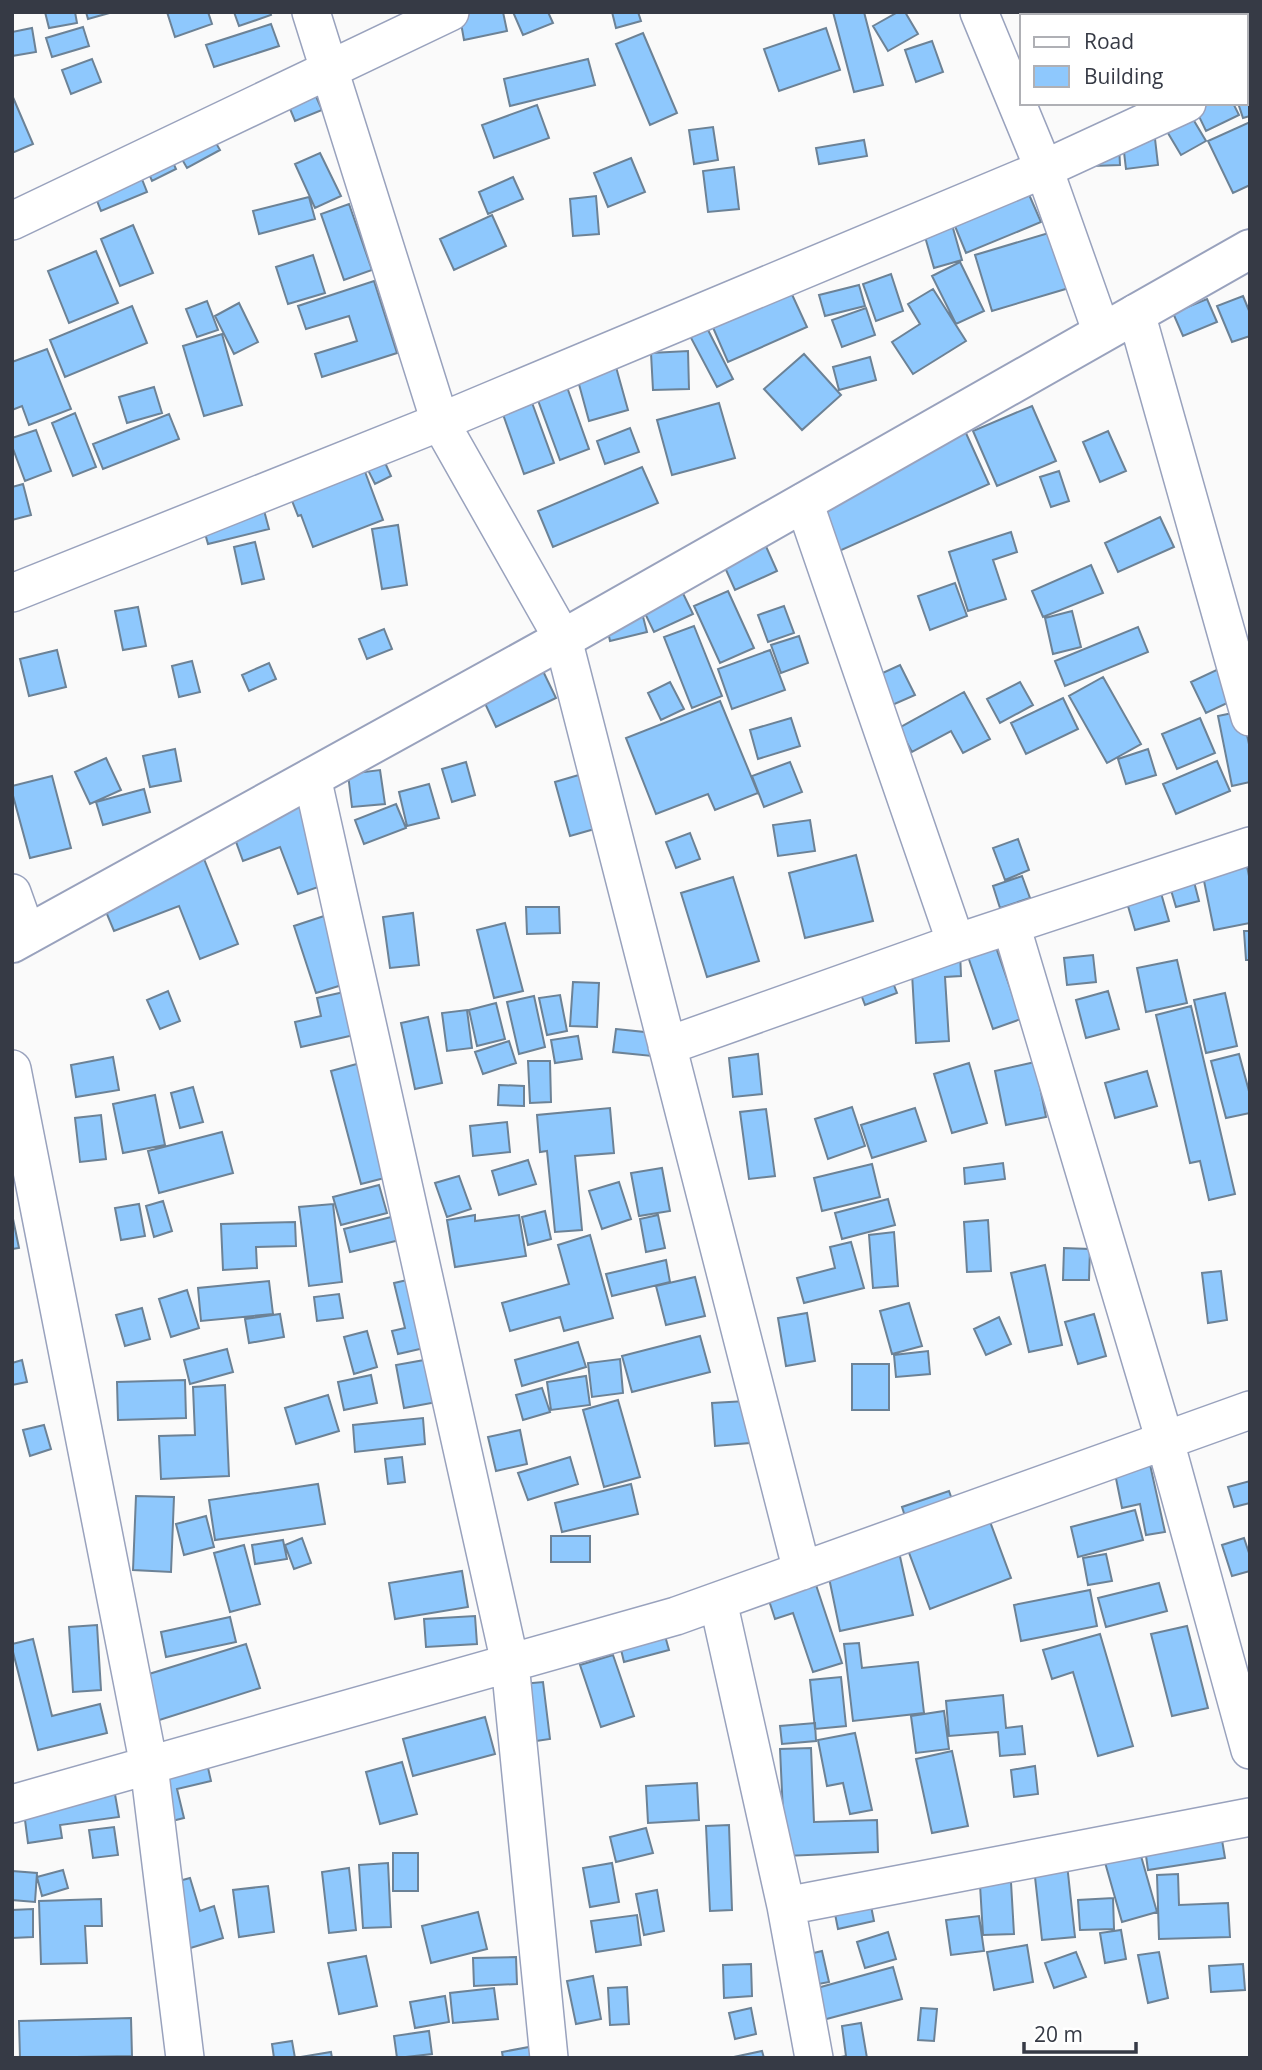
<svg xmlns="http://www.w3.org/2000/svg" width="1262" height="2070" viewBox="0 0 1262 2070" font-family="'Open Sans',sans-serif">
<rect width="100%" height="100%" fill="#fafafa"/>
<path fill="#8ec8fd" stroke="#6c8296" stroke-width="2" d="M45 12H75L77 23 49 28Z
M86 12H113L88 19Z
M167 12H208L212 24 175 37Z
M234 12H270L271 15 239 26Z
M459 12H503L507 31 464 40Z
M513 12H548L553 23 523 35Z
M612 12H638L641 21 616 28Z
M833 12H864L883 85 854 92Z
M898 12H905L918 34 888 51 873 26Z
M271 24 279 46 214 67 206 45Z
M83 27 89 46 52 57 46 38Z
M32 28 36 52 12 56V32Z
M826 28 840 70 779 91 764 49Z
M643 33 677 113 650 125 616 44Z
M932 41 943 72 916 82 905 50Z
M92 59 101 82 71 94 62 70Z
M588 59 595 85 510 106 504 79Z
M307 76 322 110 295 121 281 87Z
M1250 91V116L1243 118 1238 103H1246V92Z
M12 95 33 144 12 153Z
M1199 103H1233L1239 115 1206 131 1194 106Z
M537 105 549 138 494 158 482 125Z
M1187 109 1206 141 1181 155 1162 123Z
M1250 122V185L1233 193 1208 141Z
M205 124 220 150 187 168 172 142Z
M713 127 718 160 694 164 689 130Z
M1154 130 1158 165 1126 169 1122 135Z
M161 136 176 169 152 181 137 146Z
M864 140 867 156 819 164 816 148Z
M1119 144 1120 165 1094 166Z
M320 153 341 196 315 208 295 164Z
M631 158 645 192 608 207 594 173Z
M136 164 147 192 101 211 90 183Z
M734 167 739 209 708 212 703 171Z
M513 177 523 199 488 214 479 192Z
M1024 183 1041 222 966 253 950 214Z
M596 196 599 234 573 236 570 199Z
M309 197 315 219 259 234 253 211Z
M349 204 372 270 344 280 321 214Z
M949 214 962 260 934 268 921 223Z
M492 215 506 246 454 270 440 239Z
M133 225 153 273 120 286 101 239Z
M1052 232 1069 288 992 311 975 255Z
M96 251 118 303 69 323 48 271Z
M313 255 325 293 288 304 276 267Z
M960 262 984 311 956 324 932 276Z
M891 274 903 311 876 321 863 284Z
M374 281 397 353 322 377 315 354 357 341 349 316 306 329 298 306Z
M859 285 865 306 825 316 819 295Z
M789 288 807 327 728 362 711 323Z
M933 289 966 341 913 374 892 342 920 324 908 304Z
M1243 296 1250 313V336L1232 342 1217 306Z
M1207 299 1217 322 1183 336 1173 313Z
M207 301 218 330 197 337 186 309Z
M239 303 258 342 234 354 215 316Z
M132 306 147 343 65 377 50 340Z
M866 308 875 335 842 347 832 320Z
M707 328 733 379 717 387 690 336Z
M222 334 242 405 204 416 183 346Z
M47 349 71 409 29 425 22 406 12 410V362Z
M688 351 689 389 653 390 651 353Z
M804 354 841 395 802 430 764 389Z
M870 357 876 380 839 390 833 367Z
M616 367 628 410 589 421 577 377Z
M562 373 589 449 560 460 532 384Z
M154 387 162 413 127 423 119 397Z
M527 389 554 463 524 474 498 400Z
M719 403 735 458 672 475 657 420Z
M1032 406 1056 461 997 486 973 431Z
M75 413 96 467 73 476 52 423Z
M169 414 179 439 103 469 93 444Z
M630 428 639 452 605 464 597 441Z
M36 430 51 471 25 481 12 446V438Z
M965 431 989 484 837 552 813 499Z
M1108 431 1126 471 1100 482 1083 442Z
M382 456 391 476 375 484 365 464Z
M361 461 383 520 313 547 301 515 298 516 287 488Z
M642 467 658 503 553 547 538 511Z
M1059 471 1069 501 1051 507 1040 477Z
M23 484 31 515 12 520V487Z
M262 503 269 529 208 544 201 519Z
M1160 517 1174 547 1118 572 1105 543Z
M398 525 407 585 382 589 372 529Z
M1011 532 1017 552 993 560 1006 599 968 611 949 552Z
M760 533 777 571 735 590 718 552Z
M255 542 264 579 242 584 234 547Z
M1091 565 1103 593 1043 617 1032 591Z
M677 581 693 614 654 632 638 599Z
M955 583 967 616 930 630 918 596Z
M728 591 754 648 720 663 694 606Z
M784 606 794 633 768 642 758 615Z
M138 607 146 646 123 650 115 611Z
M641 609 647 632 610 641 605 618Z
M1072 611 1081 647 1053 654 1045 618Z
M694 626 722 696 692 708 664 637Z
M1138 627 1148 652 1065 686 1055 661Z
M384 629 392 649 367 659 359 639Z
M799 636 808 663 781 673 771 645Z
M57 650 66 687 29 696 20 659Z
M770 650 785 690 732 709 718 669Z
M192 661 200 692 179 697 172 666Z
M269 663 276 679 249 691 242 675Z
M900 665 915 695 890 706 876 676Z
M1225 666 1240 697 1206 713 1191 682Z
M542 669 556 698 496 727 482 697Z
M1103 677 1141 744 1107 763 1069 696Z
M670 682 684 709 661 720 648 693Z
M1020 682 1033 705 1000 723 987 699Z
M964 692 990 739 963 753 951 731 912 752 899 728Z
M1063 698 1078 729 1026 754 1011 723Z
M720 701 758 793 715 810 708 794 656 814 626 738Z
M1242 711 1250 749V782L1232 786 1218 716Z
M791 718 800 746 758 759 750 730Z
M1200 718 1215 753 1177 769 1162 734Z
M175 749 181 781 150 787 143 756Z
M1148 749 1156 775 1126 784 1118 759Z
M106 758 121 790 90 804 75 772Z
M1217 761 1230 791 1176 814 1163 784Z
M466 762 475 795 452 802 442 769Z
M790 762 802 792 764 807 752 776Z
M380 770 385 804 352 807 348 774Z
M582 774 598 828 570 836 555 782Z
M52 776 71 848 30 858 12 792V786Z
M429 784 439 818 407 826 399 792Z
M144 789 150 812 103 825 96 802Z
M295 794 327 884 298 894 280 847 243 861 227 817Z
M396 804 406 828 364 844 355 820Z
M810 820 815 851 778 856 773 825Z
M690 833 700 859 676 868 666 842Z
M1018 839 1029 870 1005 880 993 848Z
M202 854 238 944 200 959 179 906 114 931 99 895Z
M856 855 873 921 805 938 789 873Z
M1246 861 1250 881V923L1214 930 1202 871Z
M1192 874 1199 901 1176 907 1168 880Z
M1022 876 1030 898 1000 908 993 886Z
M733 877 759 961 707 977 681 893Z
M1159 886 1169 921 1135 930 1125 896Z
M526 907H559L560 933 527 934Z
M333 913 355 981 316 993 294 926Z
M413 913 419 965 390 968 383 917Z
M505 923 523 991 494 998 477 930Z
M1244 931H1250V960H1246Z
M992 936 1021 1019 993 1029 964 945Z
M960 952 961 976 945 977 949 1041 916 1043 911 956Z
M1093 955 1096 982 1067 985 1064 958Z
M1177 960 1187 1003 1146 1012 1137 968Z
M888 970 897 993 865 1005 856 981Z
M573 982 599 983 597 1027 570 1026Z
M353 990 363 1033 301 1047 295 1022 321 1016 317 998Z
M168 991 180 1021 160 1029 147 1000Z
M1108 991 1119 1029 1086 1038 1076 1000Z
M1225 993 1237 1046 1206 1053 1194 1000Z
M560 995 567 1031 547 1035 539 998Z
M534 996 545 1047 519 1054 507 1002Z
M496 1003 505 1039 477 1046 469 1010Z
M1191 1006 1235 1194 1209 1200 1200 1161 1190 1163 1156 1015Z
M467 1010 472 1048 447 1051 442 1013Z
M428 1017 442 1083 415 1089 401 1023Z
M616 1029 654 1033 652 1056 613 1052Z
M578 1036 582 1059 555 1063 551 1040Z
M509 1041 516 1063 483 1074 475 1052Z
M758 1054 762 1094 733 1097 729 1058Z
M1239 1054 1250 1095V1113L1226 1118 1211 1061Z
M113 1057 119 1090 76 1097 71 1065Z
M375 1059 404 1173 361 1184 331 1071Z
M528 1061H550L551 1102 530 1103Z
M1035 1062 1046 1117 1006 1125 995 1071Z
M969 1063 987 1123 952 1133 934 1074Z
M1147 1071 1157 1106 1115 1118 1105 1083Z
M499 1085 524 1086V1106L498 1105Z
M193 1087 203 1122 180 1128 171 1093Z
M155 1095 165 1145 123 1153 113 1104Z
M852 1107 865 1146 828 1159 815 1119Z
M610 1108 614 1153 575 1156 582 1230 555 1232 547 1151 540 1152 537 1115Z
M915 1108 926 1141 872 1158 861 1125Z
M766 1109 775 1176 749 1179 740 1112Z
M101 1115 106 1159 80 1162 75 1118Z
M507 1122 510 1152 473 1156 470 1126Z
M222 1132 233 1173 159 1193 148 1151Z
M528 1160 536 1184 499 1195 492 1171Z
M1003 1163 1005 1179 965 1184 964 1168Z
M872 1164 880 1197 822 1211 814 1178Z
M662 1168 670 1211 639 1216 631 1173Z
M459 1176 471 1209 447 1217 435 1183Z
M619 1182 631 1219 602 1229 589 1191Z
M379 1185 387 1213 341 1225 333 1197Z
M888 1199 895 1225 842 1239 835 1213Z
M163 1201 172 1231 154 1237 146 1206Z
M139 1204 145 1236 121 1240 115 1208Z
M333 1204 342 1282 309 1286 299 1207Z
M545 1211 551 1239 528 1245 522 1217Z
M12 1214 19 1248 12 1249Z
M399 1215 404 1239 350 1252 344 1229Z
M475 1215V1221L519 1215 526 1256 455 1267 447 1220Z
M658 1215 665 1248 646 1252 640 1219Z
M988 1220 991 1271 967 1272 964 1222Z
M295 1222 296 1246 256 1247 257 1268 223 1270 221 1224Z
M894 1232 898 1286 873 1288 869 1235Z
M590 1235 613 1318 564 1331 560 1317 510 1331 502 1303 569 1284 558 1245Z
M851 1242 864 1288 804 1303 797 1278 835 1268 830 1247Z
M1064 1248 1090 1249 1089 1280H1063Z
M666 1260 670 1282 612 1296 606 1274Z
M1045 1265 1062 1345 1029 1352 1011 1273Z
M1221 1271 1227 1320 1208 1323 1202 1273Z
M695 1277 705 1316 666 1325 656 1286Z
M416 1278 433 1346 398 1354 392 1331 405 1328 394 1283Z
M269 1281 273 1314 201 1321 198 1288Z
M187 1290 199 1328 171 1337 159 1299Z
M339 1294 343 1318 317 1321 314 1297Z
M909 1303 922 1346 892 1354 880 1311Z
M142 1308 150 1339 125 1346 116 1315Z
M807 1313 815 1361 786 1366 778 1318Z
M280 1314 284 1337 249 1343 245 1319Z
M1094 1314 1106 1356 1078 1364 1065 1322Z
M999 1317 1011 1344 986 1355 974 1329Z
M367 1331 377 1367 354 1374 344 1337Z
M700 1336 710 1372 632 1392 622 1356Z
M578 1342 586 1367 522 1386 515 1360Z
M227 1349 233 1372 190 1384 184 1360Z
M928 1351 930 1374 896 1377 894 1355Z
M430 1359 437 1402 404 1408 396 1365Z
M620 1359 623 1393 592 1397 588 1363Z
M22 1360 27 1382 12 1385V1363Z
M852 1364H889V1410H852Z
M371 1375 377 1403 344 1410 338 1382Z
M586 1376 590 1405 551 1410 547 1382Z
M185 1380 186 1418 118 1420 117 1382Z
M225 1385 229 1476 161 1479 159 1436 195 1435 193 1387Z
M542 1388 550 1412 523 1420 516 1395Z
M328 1395 339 1431 296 1444 285 1408Z
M618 1400 640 1477 604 1487 583 1410Z
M746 1401 750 1443 715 1446 712 1403Z
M423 1418 425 1444 355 1452 353 1425Z
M44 1425 51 1449 30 1456 23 1430Z
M520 1430 527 1464 496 1471 488 1437Z
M1145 1442 1165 1532 1146 1535 1140 1504 1122 1508 1110 1449Z
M402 1457 405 1482 388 1484 385 1459Z
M570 1457 578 1484 528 1500 518 1473Z
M1250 1481V1503L1234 1507 1228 1487Z
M318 1484 325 1524 215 1540 209 1500Z
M631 1484 638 1514 562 1532 555 1503Z
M949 1491 959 1519 911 1535 902 1507Z
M136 1496 174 1497 171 1572 133 1570Z
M1135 1510 1143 1540 1078 1557 1071 1527Z
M206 1516 214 1547 184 1555 176 1524Z
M989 1519 1011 1578 930 1609 908 1550Z
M551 1536H590V1562H551Z
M302 1538 311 1563 294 1569 285 1545Z
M1244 1538 1250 1556V1571L1232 1576 1222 1545Z
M283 1540 287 1559 255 1564 252 1545Z
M244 1545 260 1604 230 1612 214 1553Z
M899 1552 913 1615 840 1631 827 1568Z
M1106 1554 1112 1581 1088 1585 1083 1558Z
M808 1561 842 1663 813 1672 793 1613 775 1619 761 1576Z
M462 1571 468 1607 395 1619 389 1583Z
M1159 1583 1167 1611 1106 1627 1098 1598Z
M1090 1590 1097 1626 1021 1641 1014 1605Z
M475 1616 477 1644 426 1647 424 1619Z
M230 1617 236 1642 166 1657 161 1632Z
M97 1625 101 1690 73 1692 69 1627Z
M662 1625 669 1650 624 1662 618 1637Z
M1187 1626 1208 1708 1172 1716 1151 1634Z
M1100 1634 1133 1746 1098 1756 1073 1672 1052 1679 1043 1650Z
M33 1639 52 1716 100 1704 107 1733 38 1750 12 1648V1644Z
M859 1643 862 1668 918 1662 924 1713 853 1721 844 1644Z
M246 1644 260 1688 150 1723 136 1678Z
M613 1655 634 1716 601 1727 580 1665Z
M841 1677 846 1726 815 1729 810 1680Z
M543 1682 550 1739 529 1742 522 1684Z
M1003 1695 1006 1728 1022 1726 1025 1754 1000 1756 998 1732 949 1736 946 1701Z
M944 1711 949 1749 916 1753 911 1716Z
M485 1717 495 1754 413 1776 403 1739Z
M815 1723 816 1741 782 1744 780 1726Z
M855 1733 872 1810 850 1814 843 1783 827 1786 818 1740Z
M811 1748 814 1822 877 1820 878 1852 785 1856 780 1749Z
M952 1751 968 1826 932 1833 916 1759Z
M206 1759 211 1781 177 1789 184 1818 168 1822 155 1772Z
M402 1762 417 1814 380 1824 366 1772Z
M1035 1766 1038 1794 1014 1797 1011 1770Z
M113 1783 119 1817 60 1825 62 1838 28 1843 22 1797Z
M697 1783 699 1820 648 1823 646 1786Z
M1219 1822 1225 1858 1148 1870 1143 1834Z
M729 1825 732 1910 710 1911 706 1826Z
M114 1827 118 1855 93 1858 89 1830Z
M646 1828 653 1853 616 1862 610 1837Z
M1065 1846 1075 1937 1042 1940 1032 1850Z
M1139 1849 1157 1912 1122 1922 1104 1859Z
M393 1853H418V1891H393Z
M388 1863 391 1927 363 1928 359 1865Z
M612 1863 619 1902 590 1907 583 1868Z
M1010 1865 1014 1934 983 1935 979 1868Z
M349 1868 356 1930 329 1933 322 1872Z
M63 1870 68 1888 42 1896 37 1877Z
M12 1871 37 1873 35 1902 12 1900Z
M1178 1874 1179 1905 1228 1903 1230 1937 1159 1939 1157 1875Z
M190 1878 200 1911 214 1906 223 1938 184 1950 164 1885Z
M268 1886 274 1932 239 1937 233 1890Z
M657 1890 664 1931 644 1935 636 1894Z
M868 1891 874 1921 838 1929 832 1899Z
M1113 1898 1114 1929 1080 1930 1078 1900Z
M101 1899 102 1926H85L87 1963 41 1964 39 1901Z
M33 1909V1937L12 1938V1910Z
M478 1912 487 1949 431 1963 422 1926Z
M637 1915 641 1945 596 1952 591 1921Z
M979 1916 984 1951 951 1955 946 1920Z
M1121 1930 1126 1959 1105 1963 1100 1933Z
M888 1932 896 1959 865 1968 857 1942Z
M1027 1945 1033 1982 994 1990 987 1952Z
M822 1951 829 1982 808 1986 801 1956Z
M1076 1952 1086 1977 1054 1988 1045 1963Z
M1159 1952 1168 1998 1148 2003 1138 1955Z
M366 1956 377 2006 339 2014 328 1963Z
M516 1957 517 1984 474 1986 473 1958Z
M751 1964 752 1996 724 1998 723 1965Z
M1243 1964 1245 1990 1211 1992 1209 1966Z
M893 1967 902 1999 819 2021 810 1990Z
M593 1976 601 2019 576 2024 567 1981Z
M627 1987 629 2024 610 2025 608 1988Z
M494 1988 498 2019 453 2023 450 1993Z
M445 1996 449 2022 415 2028 410 2002Z
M751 2008 756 2034 735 2039 729 2013Z
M921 2008 937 2009 934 2041 918 2040Z
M131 2018 132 2056 20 2058 19 2021Z
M861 2023 867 2058H836L846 2056 842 2026Z
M429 2031 432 2054 397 2058 394 2036Z
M292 2041 295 2058H274L272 2044Z
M529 2047 531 2058H503L502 2052Z
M762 2051 764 2058H729Z
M331 2052 332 2058H300V2057Z"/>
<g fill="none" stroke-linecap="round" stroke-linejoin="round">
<g stroke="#99a2bd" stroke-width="40">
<path id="minor" d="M311 12 440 422 563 639 802 1571
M979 12 1044 169 1102 333
M1246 76 1250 74
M12 221 450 12
M1136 313 1250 717
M804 502 956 943
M12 593 440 422 1044 169 1187 103
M312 777 510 1663 549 2058
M12 893 27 935
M1011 925 1165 1441 1250 1750
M667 1046 956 943 1250 846
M12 1069 149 1766 185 2058
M718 1601 786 1906 814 2058
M12 1804 676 1616 1250 1410
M786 1906 1250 1817"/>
</g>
<g stroke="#99a2bd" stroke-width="42">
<path id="tertiary" d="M12 943 563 639 1250 249"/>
</g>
<use href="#minor" stroke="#fff" stroke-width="37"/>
<use href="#tertiary" stroke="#fff" stroke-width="38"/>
</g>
<rect width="1262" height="2070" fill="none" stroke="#363a45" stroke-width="28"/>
<rect x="1020" y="14" width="228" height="91" fill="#ffffff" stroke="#afb0b5" stroke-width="2"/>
<rect x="1034" y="37" width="35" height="10" fill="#ffffff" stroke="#afb0b5" stroke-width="2"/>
<text x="1084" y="49" font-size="21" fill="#363a45">Road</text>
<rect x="1034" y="66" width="35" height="21" fill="#8ec8fd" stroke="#afb0b5" stroke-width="2"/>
<text x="1084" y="84" font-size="21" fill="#363a45">Building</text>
<path d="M1024 2042v10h112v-10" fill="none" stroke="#363a45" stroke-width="3.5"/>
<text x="1034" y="2042" font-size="21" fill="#363a45" stroke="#ffffff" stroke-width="5" paint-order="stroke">20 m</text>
</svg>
